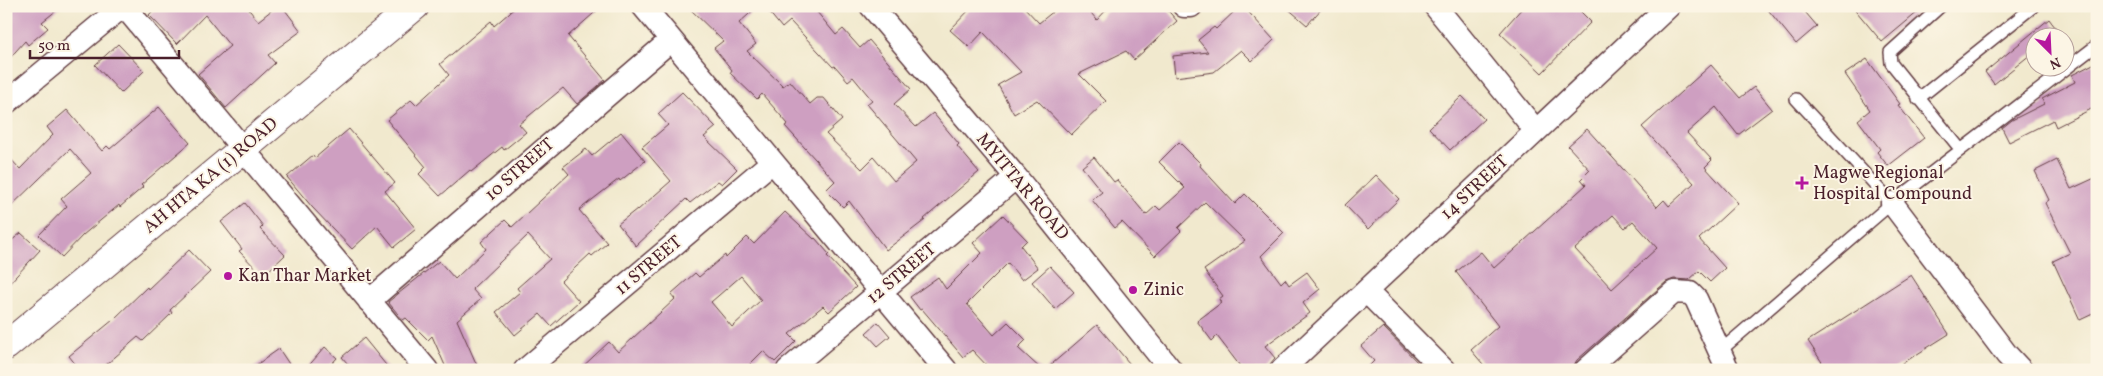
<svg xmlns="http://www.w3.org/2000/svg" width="2103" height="376" viewBox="0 0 2103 376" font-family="Vollkorn,serif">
<rect width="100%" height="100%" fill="#fcf5e5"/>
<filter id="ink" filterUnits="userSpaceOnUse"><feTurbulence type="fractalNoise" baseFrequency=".02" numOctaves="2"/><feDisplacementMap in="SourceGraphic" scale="10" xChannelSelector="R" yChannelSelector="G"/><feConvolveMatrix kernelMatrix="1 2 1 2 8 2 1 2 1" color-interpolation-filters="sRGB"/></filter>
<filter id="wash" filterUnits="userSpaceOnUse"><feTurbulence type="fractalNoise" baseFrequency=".0096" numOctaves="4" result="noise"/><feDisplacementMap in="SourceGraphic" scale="20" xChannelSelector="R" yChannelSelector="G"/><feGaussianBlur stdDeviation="1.12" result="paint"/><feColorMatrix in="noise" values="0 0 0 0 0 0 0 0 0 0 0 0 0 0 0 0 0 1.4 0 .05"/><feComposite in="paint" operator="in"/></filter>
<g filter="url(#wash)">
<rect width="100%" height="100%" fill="#f1e9ce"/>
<g id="blocks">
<path fill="#ce9fc1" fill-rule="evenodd" d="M6 6H62L42 22 48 28 28 45 25 41 6 62Z
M157 6H246L258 21 277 6H282L301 31 268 55 275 63 226 108 198 74 230 46 205 15 177 44 149 15Z
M517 6H602L568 36 605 80 577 104 563 88 519 124 526 132 504 150 502 147 471 172 470 170 440 196 419 174 426 167 387 120 411 100 416 105 449 75 440 64 491 21 494 26Z
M687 6H758L739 23 756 44 747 51 783 86 790 81 810 104 817 98H824L842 120 826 134 862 169 874 157 894 181 916 162 867 104 872 100 853 77 848 81 835 66 833 67 790 21 782 28 764 6H812L836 35 843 29 860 48 869 40 911 89 894 104 916 127 933 113 959 144 957 146 979 172 924 219 925 220 886 250 849 201 843 207 826 190 835 181 785 126 788 124 762 94 757 99 730 73 732 70 714 48 723 41Z
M973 6H1023L1039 23 1060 6H1085L1097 20 1110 6H1164L1177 21 1134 60 1126 51 1079 74 1106 101 1071 135 1037 100 1014 114 998 85 1021 72 983 32 969 47 950 30Z
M1240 6H1243L1274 40 1252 61 1241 50 1214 72 1175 77 1173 56 1208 52 1198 40 1214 27 1216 29Z
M1285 6H1324L1307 25Z
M1524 6H1575L1591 22 1542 73 1500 33Z
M1765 6H1800L1817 26 1796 44Z
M1852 6H1925L1882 42Z
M2049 19 2058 31 2050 38H2036V50L1994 84 1985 72Z
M118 44 144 71 121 93 95 65Z
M1867 59 1900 104 1898 105 1924 138 1888 166 1877 152 1880 149 1858 120 1870 110 1845 74Z
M2097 62V106L2056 127 2053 120 2009 142 2002 128 2012 120 2044 104 2042 99 2075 82 2072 75Z
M1711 65 1740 98 1754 87 1772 109 1738 135 1716 107 1687 133 1712 160 1705 167 1738 203 1699 239 1725 268 1710 282 1699 271 1689 280 1674 279 1666 282 1577 360 1571 370H1488L1471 350 1498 326 1456 272 1481 252 1494 268 1586 185 1581 179 1590 170 1568 146 1587 129 1657 207 1664 200 1669 206 1694 183 1642 127ZM1613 215 1625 228 1633 221 1657 248 1612 289 1575 249Z
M682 92 716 127 704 137 737 169 722 184 718 181 690 203 686 199 636 246 618 224 637 209 638 210 671 181 642 147 668 125 658 114Z
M1462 96 1484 119 1450 150 1429 128Z
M159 107 190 143 141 185 143 187 120 207 119 205 83 235 62 257 39 235 67 206 61 199 91 173 70 149 6 211V154L20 169 53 135 47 127 67 110 102 151 107 146 110 149Z
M349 129 395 183 385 191 416 229 394 247 377 226 352 249 312 207 287 177 313 155 315 158Z
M621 132 645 161 620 181 619 179 579 210 607 243 592 256 590 254 561 281 579 301 551 326 540 314 515 335 496 312 520 292 517 288 550 259 528 235 472 289 481 299 457 320 479 370H447L432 336 428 340 406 318 403 320 388 302 439 261 455 279 486 249 481 242 505 220 512 227 569 174 563 167 586 149 592 156Z
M1179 142 1201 164 1200 166 1235 204 1245 194 1284 233 1261 256 1281 283 1285 279 1289 285 1307 272 1320 289 1303 303 1310 313 1265 346 1275 358 1265 370H1243L1217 336 1212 341 1197 321 1221 303 1219 299 1223 296 1204 270 1245 241 1205 202 1178 228 1181 231 1155 256 1122 222 1115 228 1092 200 1102 192 1082 167 1094 157 1114 182 1117 180 1146 215 1156 206 1160 210 1185 188 1159 162Z
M2057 160 2071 189 2097 177V312L2080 320 2053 261 2070 253 2045 203 2049 200 2035 171Z
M1376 175 1399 199 1368 229 1345 205Z
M245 203 263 226 260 229 285 255 263 276 239 251 242 249 221 222Z
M785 212 814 239 815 238 829 254 827 256 856 287 829 312 823 306 789 334 796 341 775 362 763 351 744 370H579L609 342 618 352 675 299 671 294 695 273 699 277 725 255 726 258 747 237 754 244ZM741 276 761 300 732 327 711 302Z
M1003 215 1027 240 1021 246 1038 268 1022 280 1008 263 967 304 994 335 1008 322 1026 340 1018 348 1042 370H991L972 350 963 357 922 309 920 310 910 297 938 277 946 289 982 253 973 243Z
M21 233 40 250 6 287V245Z
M189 250 210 272 170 310 172 313 143 341 138 337 100 370H80L69 356 113 320 147 287 148 289Z
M1050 266 1074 292 1055 309 1032 282Z
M1911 275 1949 334 1892 370H1827L1808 341Z
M878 322 890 336 878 346 866 333Z
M1097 325 1135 370H1045Z
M1383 327 1425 370H1365L1374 361 1361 346Z
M364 338 390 370H353L342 357Z
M325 347 337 358 326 370H305Z
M279 349 293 370H249Z"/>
</g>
</g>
<g filter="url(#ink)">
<use href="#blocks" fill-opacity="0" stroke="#633d43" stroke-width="1"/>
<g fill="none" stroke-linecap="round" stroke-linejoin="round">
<g stroke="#633d43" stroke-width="14">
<path id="service" d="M1941 6 1890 52 1891 63 1961 150
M1796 99 1892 203
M1918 99 2034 6
M1720 351 1892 203 2097 45"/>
</g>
<g stroke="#633d43" stroke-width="25">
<path id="minor" d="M124 6 427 370
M643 6 946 370
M871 6 1016 177 1171 370
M1184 6H1191
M1435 6 1536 131
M6 103 123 6
M1892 203 2007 355 2021 370
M1366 291 1444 370
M369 301 671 40
M525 370 772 162
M788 370 1016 177
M1282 370 1669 6
M1586 370 1674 292 1690 293 1696 299 1728 370"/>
</g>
<g stroke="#633d43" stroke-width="30">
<path id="tertiary" d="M6 346 415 6"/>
</g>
<use href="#service" stroke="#fff" stroke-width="11"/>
<use href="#minor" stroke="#fff" stroke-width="22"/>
<use href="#tertiary" stroke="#fff" stroke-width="28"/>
</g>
</g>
<g fill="#b5179e" stroke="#fcf5e5" stroke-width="2">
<path d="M1799.5 175.5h5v5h5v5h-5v5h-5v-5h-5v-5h5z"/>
<circle cx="228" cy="276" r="5"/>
<circle cx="1133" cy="290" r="5"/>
</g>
<g text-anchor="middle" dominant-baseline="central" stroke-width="4" stroke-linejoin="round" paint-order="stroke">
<g font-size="18" fill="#4a1f2b" stroke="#fcf5e5">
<text transform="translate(520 170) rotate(-41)">10 STREET</text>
<text transform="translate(211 176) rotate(-40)">AH HTA KA (1) ROAD</text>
<text transform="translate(1022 187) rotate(50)">MYITTAR ROAD</text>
<text transform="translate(1475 188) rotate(-43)">14 STREET</text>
<text transform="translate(649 266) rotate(-40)">11 STREET</text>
<text transform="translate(902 274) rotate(-40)">12 STREET</text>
</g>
<g font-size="18" fill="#4a1f2b" stroke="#fcf5e5" text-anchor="start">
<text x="1813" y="173">Magwe Regional<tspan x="1813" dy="21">Hospital Compound</tspan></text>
<text x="238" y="276">Kan Thar Market</text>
<text x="1143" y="290">Zinic</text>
</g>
</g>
<rect width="2103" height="376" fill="none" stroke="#fcf5e5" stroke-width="25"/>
<g transform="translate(2050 52) rotate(156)"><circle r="24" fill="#fcf5e5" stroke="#b59f9b"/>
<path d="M0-4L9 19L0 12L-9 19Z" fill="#b5179e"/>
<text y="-8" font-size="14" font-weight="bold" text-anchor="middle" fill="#4a1f2b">N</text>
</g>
<path d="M30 50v8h149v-8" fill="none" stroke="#4a1f2b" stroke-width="2.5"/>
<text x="38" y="50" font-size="15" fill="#4a1f2b" stroke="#fcf5e5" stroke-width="4" paint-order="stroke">50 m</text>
</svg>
